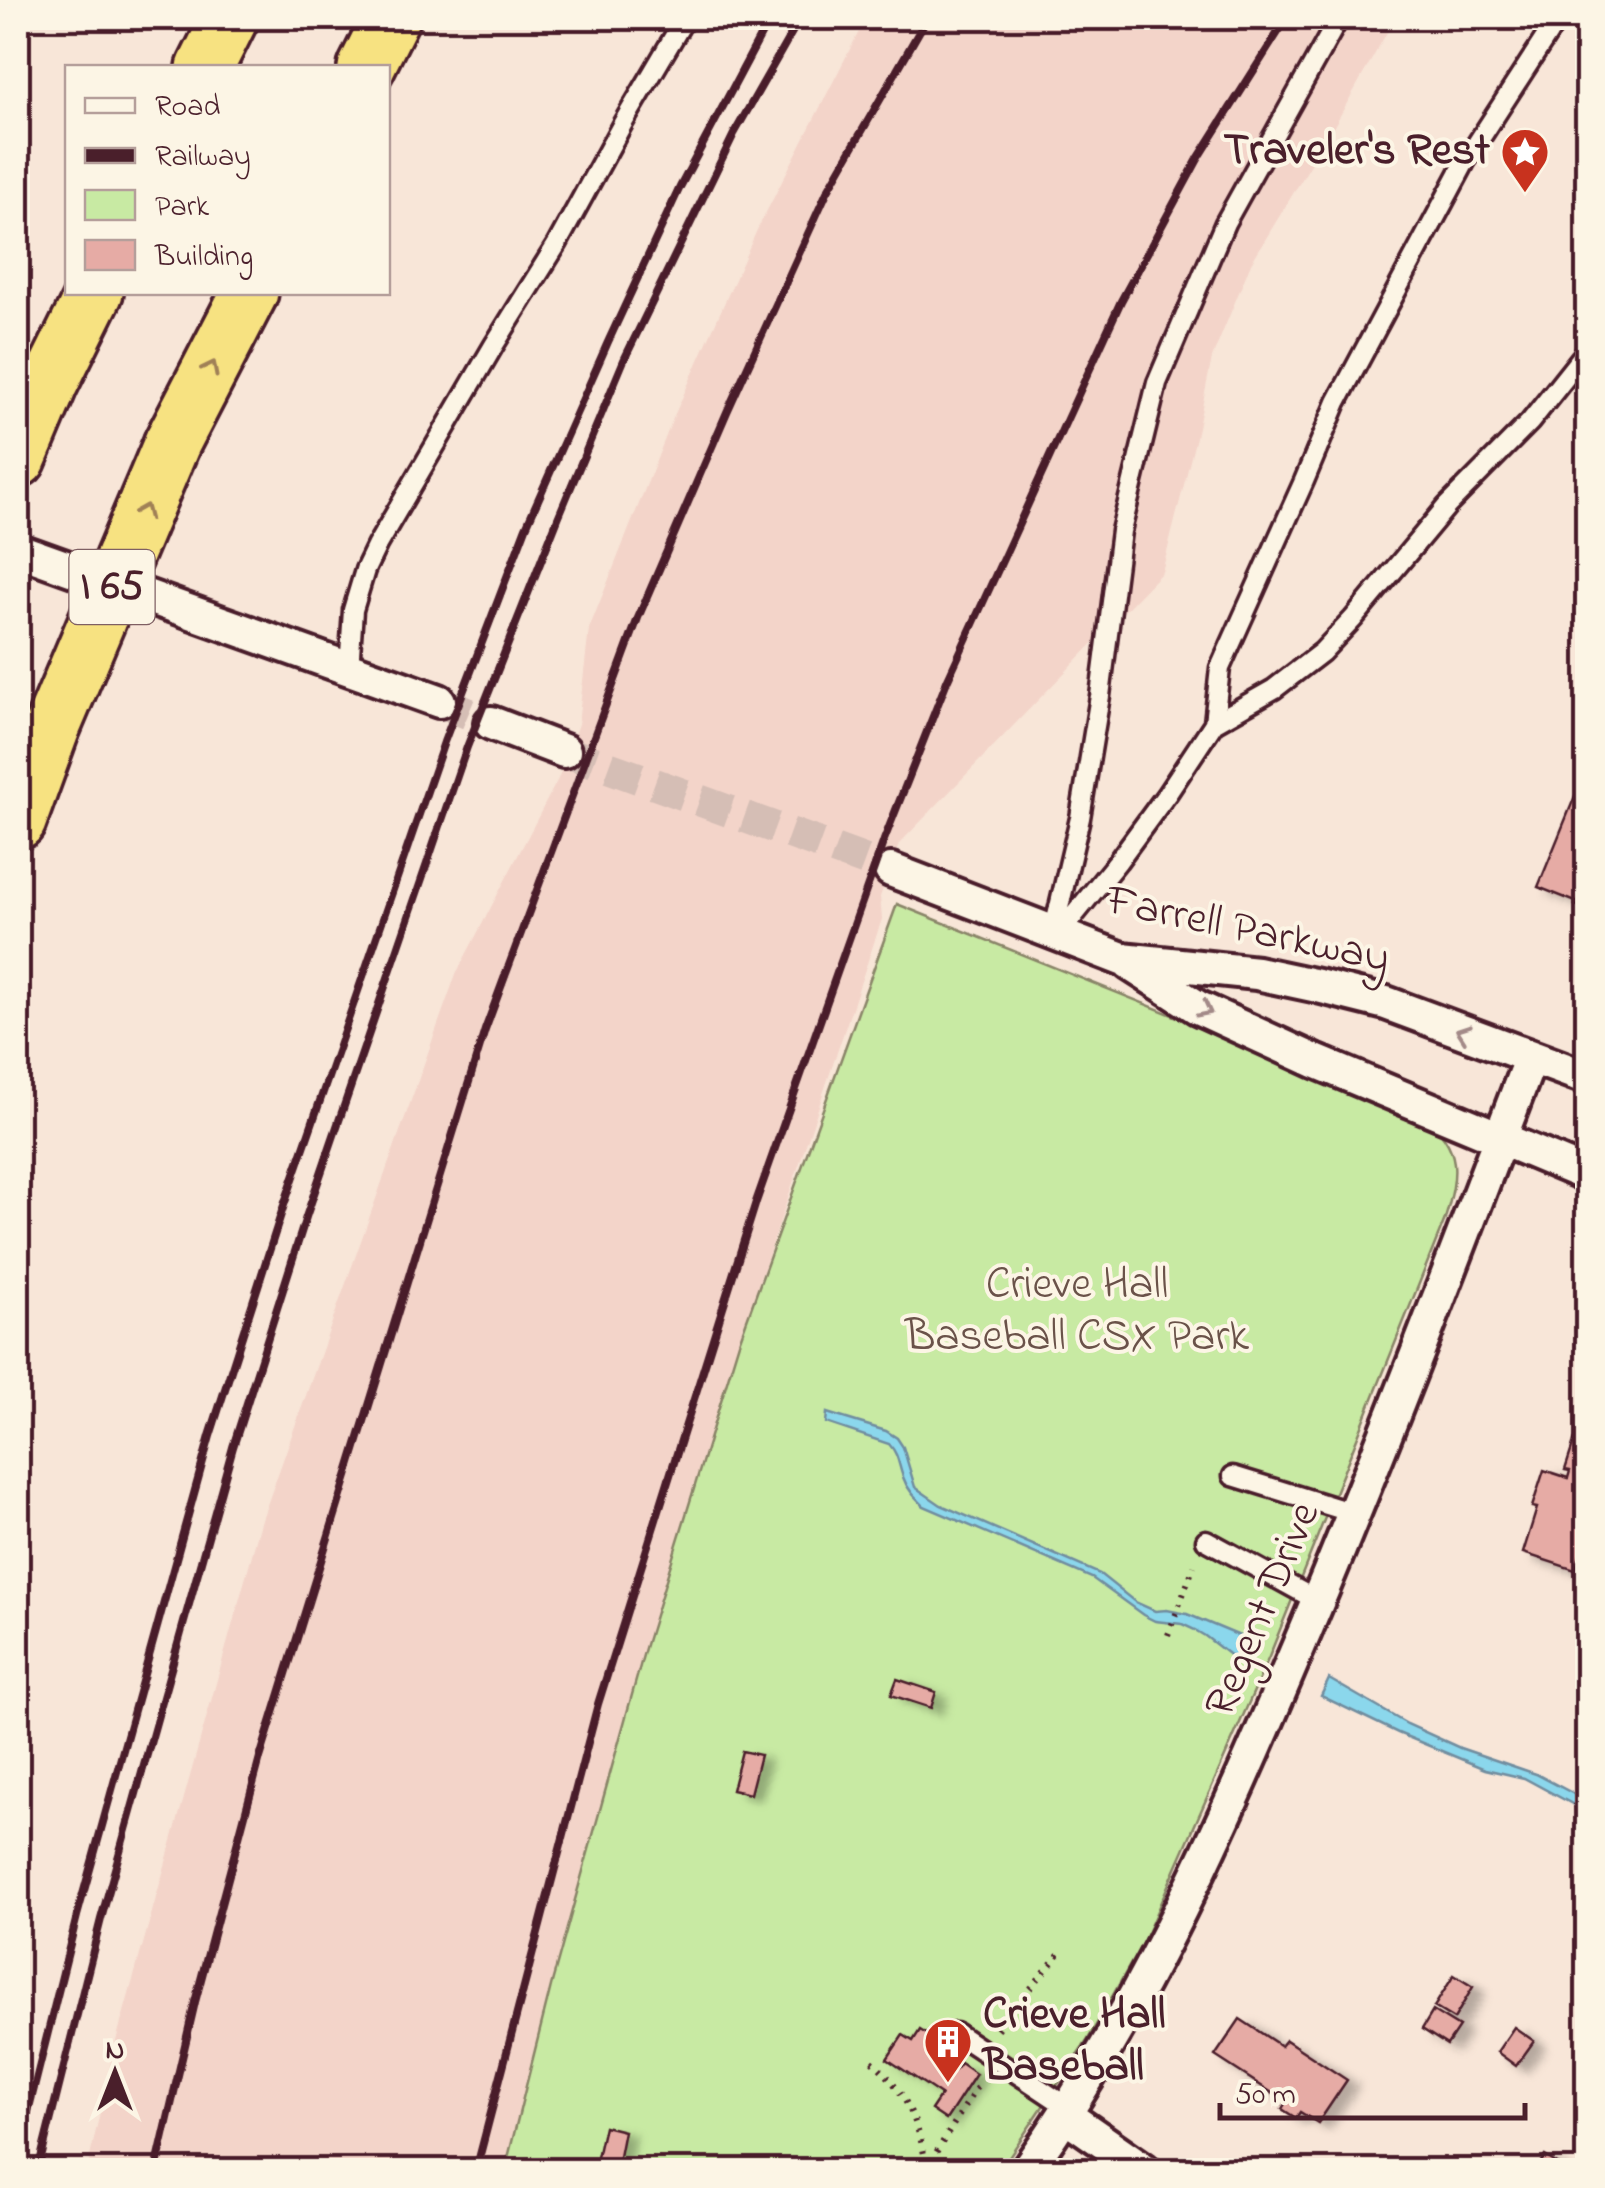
<svg xmlns="http://www.w3.org/2000/svg" width="1605" height="2188" viewBox="0 0 1605 2188" font-family="'Indie Flower',sans-serif">
<defs>
<filter id="shadow"><feDropShadow dx="11" dy="6" stdDeviation="5" flood-color="#0004"/></filter>
</defs>
<rect width="100%" height="100%" fill="#f8e6d8"/>
<filter id="ink" filterUnits="userSpaceOnUse"><feTurbulence type="fractalNoise" baseFrequency=".01" numOctaves="2"/><feDisplacementMap in="SourceGraphic" scale="20" xChannelSelector="R" yChannelSelector="G"/><feConvolveMatrix kernelMatrix="1 2 1 2 8 2 1 2 1" color-interpolation-filters="sRGB"/></filter>
<g filter="url(#ink)">
<path fill="#f3d4c9" d="M866 18H1395L1333 128 1251 263 1212 358 1196 437 1162 572 899 844 880 897 882 919 739 1343 506 2170H87L117 2037 262 1519 456 974 558 779 578 724 589 629 674 416 757 230Z"/>
<path fill="#c8eaa3" stroke="#898467" stroke-width="2.5" d="M897 904 1423 1116C1463 1147 1458 1175 1445 1219L1269 1657 1144 1940 1087 2041 1000 2170H505L551 1986 645 1648 740 1339Z"/>
<path fill="#8bd7ec" stroke="#718d9f" stroke-width="2.5" d="M827 1413 886 1431 897 1438 903 1447 915 1487 941 1505 1100 1574 1135 1602 1155 1611 1167 1610 1187 1614 1247 1639 1236 1660 1205 1636 1195 1630 1182 1624 1155 1621 1143 1615 1092 1578 924 1506C915 1497 907 1489 903 1477 898 1464 899 1455 889 1444L826 1423Z
M1329 1679 1407 1724 1460 1748 1536 1774 1587 1801V1812L1524 1778 1485 1769 1398 1733 1321 1696Z"/>
<path fill="#e6aba5" stroke="#4a1f2b" stroke-width="2.5" filter="url(#shadow)" d="M1575 796 1588 801V910L1575 905 1576 902 1538 887Z
M1588 1410V1532L1575 1570 1523 1553 1537 1508 1532 1507 1544 1470 1568 1478 1570 1471 1565 1470 1581 1420 1584 1421Z
M897 1679 936 1692 931 1708 891 1695Z
M742 1751 760 1755 750 1794 732 1790Z
M1454 1975 1473 1987 1454 2019 1434 2007Z
M1433 2011 1459 2027 1447 2045 1422 2029Z
M1240 2019 1281 2046 1286 2040 1347 2080 1318 2123 1300 2112 1296 2118 1282 2109 1286 2102 1215 2056Z
M1514 2027 1534 2041 1516 2066 1497 2052Z
M920 2030 936 2040 929 2052 955 2070 960 2063 976 2074 946 2120 931 2110 941 2095 887 2059 903 2035 913 2041Z
M604 2126 624 2131 617 2167 596 2162Z
M1545 2156 1567 2170H1535Z"/>
<g fill="none" stroke-linecap="round" stroke-linejoin="round">
<path stroke="#d5beb5" stroke-width="32" stroke-dasharray="32 16" stroke-linecap="butt" d="M439 701 491 723
M564 751 891 870"/>
<g stroke="#4a1f2b" stroke-width="25">
<path id="service" d="M349 669 353 610 365 570 377 545 494 345 557 244 623 123 685 18
M1214 723 1274 689 1322 652 1353 619 1447 506 1530 422 1588 349
M1053 933 1080 818 1100 696 1121 531 1157 383 1225 223 1339 18
M1058 935 1118 861 1167 794 1214 723 1220 668 1304 481 1337 402 1465 162 1558 18
M1233 1476 1353 1513
M1206 1540 1318 1601
M956 2033 1069 2108"/>
</g>
<g stroke="#4a1f2b" stroke-width="40">
<path id="minor" d="M18 550 439 701
M491 723 564 751
M891 870 1122 959 1257 973 1318 986 1386 1003 1588 1078
M1130 964 1197 1007 1315 1061 1588 1175
M1065 2115 1144 2170
M1027 2170C1137 2015 1215 1844 1289 1669 1375 1468 1453 1262 1531 1057"/>
</g>
<g stroke="#4a1f2b" stroke-width="62">
<path id="motorway" d="M205 68 230 18
M366 68 391 18
M172 443 250 292
M18 459 50 383 95 292
M18 821 51 730"/>
</g>
<path stroke="#4a1f2b" stroke-width="6" stroke-dasharray="2.5 8" stroke-linecap="butt" d="M1168 1635 1194 1566
M997 2029 1059 1954
M872 2061C905 2089 919 2123 926 2165
M927 2170V2167L980 2082"/>
<use href="#service" stroke="#fcf5e5" stroke-width="18"/>
<use href="#minor" stroke="#fcf5e5" stroke-width="32"/>
<use href="#motorway" stroke="#f7e281" stroke-width="55"/>
<path stroke="#4a1f2b" stroke-width="8" d="M18 2152 77 1916 210 1436 283 1208 444 742 526 527 608 342 680 187 770 18
M38 2170 101 1919 233 1447 306 1217 467 747 558 518 624 360 734 134 800 18
M156 2170 195 2002 260 1758 485 1030 638 618 727 412 827 192 927 18
M476 2170 598 1704 756 1202 884 840 947 681 1121 301 1198 159 1287 18"/>
<g stroke="#4a1f2b" stroke-width="62" stroke-linecap="butt">
<path id="motorway-bridge" d="M51 730 172 443"/>
</g>
<use href="#motorway-bridge" stroke="#f7e281" stroke-width="55"/>
</g>
<defs><path id="oneway-chevron" d="M-2-3.5L2.5 0L-2 3.5" fill="none" stroke-width="1.6" stroke-linecap="round" stroke-linejoin="round" transform="scale(2.5)"/></defs>
<g stroke="#a08056">
<use href="#oneway-chevron" transform="translate(211 368) rotate(-63)"/>
<use href="#oneway-chevron" transform="translate(144 511) rotate(-67)"/>
</g>
<g stroke="#a38a88">
<use href="#oneway-chevron" transform="translate(1205 1010) rotate(27)"/>
<use href="#oneway-chevron" transform="translate(1463 1032) rotate(-160)"/>
</g>
</g>
<defs>
<g id="sight-pin" transform="scale(2.5)"><path d="M0 17L-7.5 6A9.5 9.5 0 1 1 7.5 6Z" fill="#c8321e" stroke="#fcf5e5"/><path d="M0-6L1.8-2.2L6-1.7L2.9 1.2L3.7 5.4L0 3.3L-3.7 5.4L-2.9 1.2L-6-1.7L-1.8-2.2Z" fill="#fff"/></g>
<g id="building-pin" transform="scale(2.5)"><path d="M0 17L-7.5 6A9.5 9.5 0 1 1 7.5 6Z" fill="#c8321e" stroke="#fcf5e5"/><path d="M-4-6H4V6H1V3H-1V6H-4ZM-2.5-4.3h1.7v1.8h-1.7ZM.8-4.3h1.7v1.8H.8ZM-2.5-1h1.7V.8h-1.7ZM.8-1h1.7V.8H.8Z" fill="#fff"/></g>
</defs>
<g fill-rule="evenodd">
<use href="#sight-pin" x="1525" y="152"/>
<use href="#building-pin" x="948" y="2042"/>
</g>
<g text-anchor="middle" dominant-baseline="central" stroke-width="8" stroke-linejoin="round" paint-order="stroke">
<rect fill="#fcf5e5" stroke="#7f5f63" stroke-width="2.5" x="69.5" y="550" width="85" height="74" rx="8"/>
<g font-size="42" font-weight="bold" fill="#4a1f2b">
<text x="112" y="587">I 65</text>
</g>
<g font-size="45" font-weight="bold" fill="#4a1f2b" stroke="#fcf5e5" text-anchor="end">
<text x="1490" y="152">Traveler's Rest</text>
<text x="983" y="2016" text-anchor="start">Crieve Hall<tspan x="983" dy="52">Baseball</tspan></text>
</g>
<g font-size="45" fill="#4a1f2b" stroke="#fcf5e5">
<text transform="translate(1248 931) rotate(12)">Farrell Parkway</text>
<text transform="translate(1264 1610) rotate(-67)">Regent Drive</text>
</g>
<g font-size="45" fill="#6a5249" stroke="#fcf5e5">
<text x="1077" y="1286">Crieve Hall<tspan x="1077" dy="52">Baseball CSX Park</tspan></text>
</g>
</g>
<rect width="1605" height="2188" fill="none" stroke="#fcf5e5" stroke-width="60"/>
<rect x="30" y="30" width="1545" height="2128" fill="none" stroke="#4a1f2b" stroke-width="4" filter="url(#ink)"/>
<rect x="65" y="65" width="325" height="230" fill="#fcf5e5" stroke="#b59f9b" stroke-width="2.5"/>
<rect x="85" y="98" width="50" height="15" fill="#fcf5e5" stroke="#b59f9b" stroke-width="2.5"/>
<text x="155" y="115" font-size="30" fill="#4a1f2b">Road</text>
<rect x="85" y="148" width="50" height="15" fill="#4a1f2b" stroke="#b59f9b" stroke-width="2.5"/>
<text x="155" y="165" font-size="30" fill="#4a1f2b">Railway</text>
<rect x="85" y="190" width="50" height="30" fill="#c8eaa3" stroke="#b59f9b" stroke-width="2.5"/>
<text x="155" y="215" font-size="30" fill="#4a1f2b">Park</text>
<rect x="85" y="240" width="50" height="30" fill="#e6aba5" stroke="#b59f9b" stroke-width="2.5"/>
<text x="155" y="265" font-size="30" fill="#4a1f2b">Building</text>
<g transform="translate(115 2073)" stroke="#fcf5e5" stroke-width="8" paint-order="stroke">
<path d="M0-8L18 38L0 25L-18 38Z" fill="#4a1f2b"/>
<text y="-15" font-size="28" font-weight="bold" text-anchor="middle" fill="#4a1f2b">N</text>
</g>
<path d="M1220 2103v15h305v-15" fill="none" stroke="#4a1f2b" stroke-width="5"/>
<text x="1235" y="2103" font-size="30" fill="#4a1f2b" stroke="#fcf5e5" stroke-width="8" paint-order="stroke">50 m</text>
</svg>
